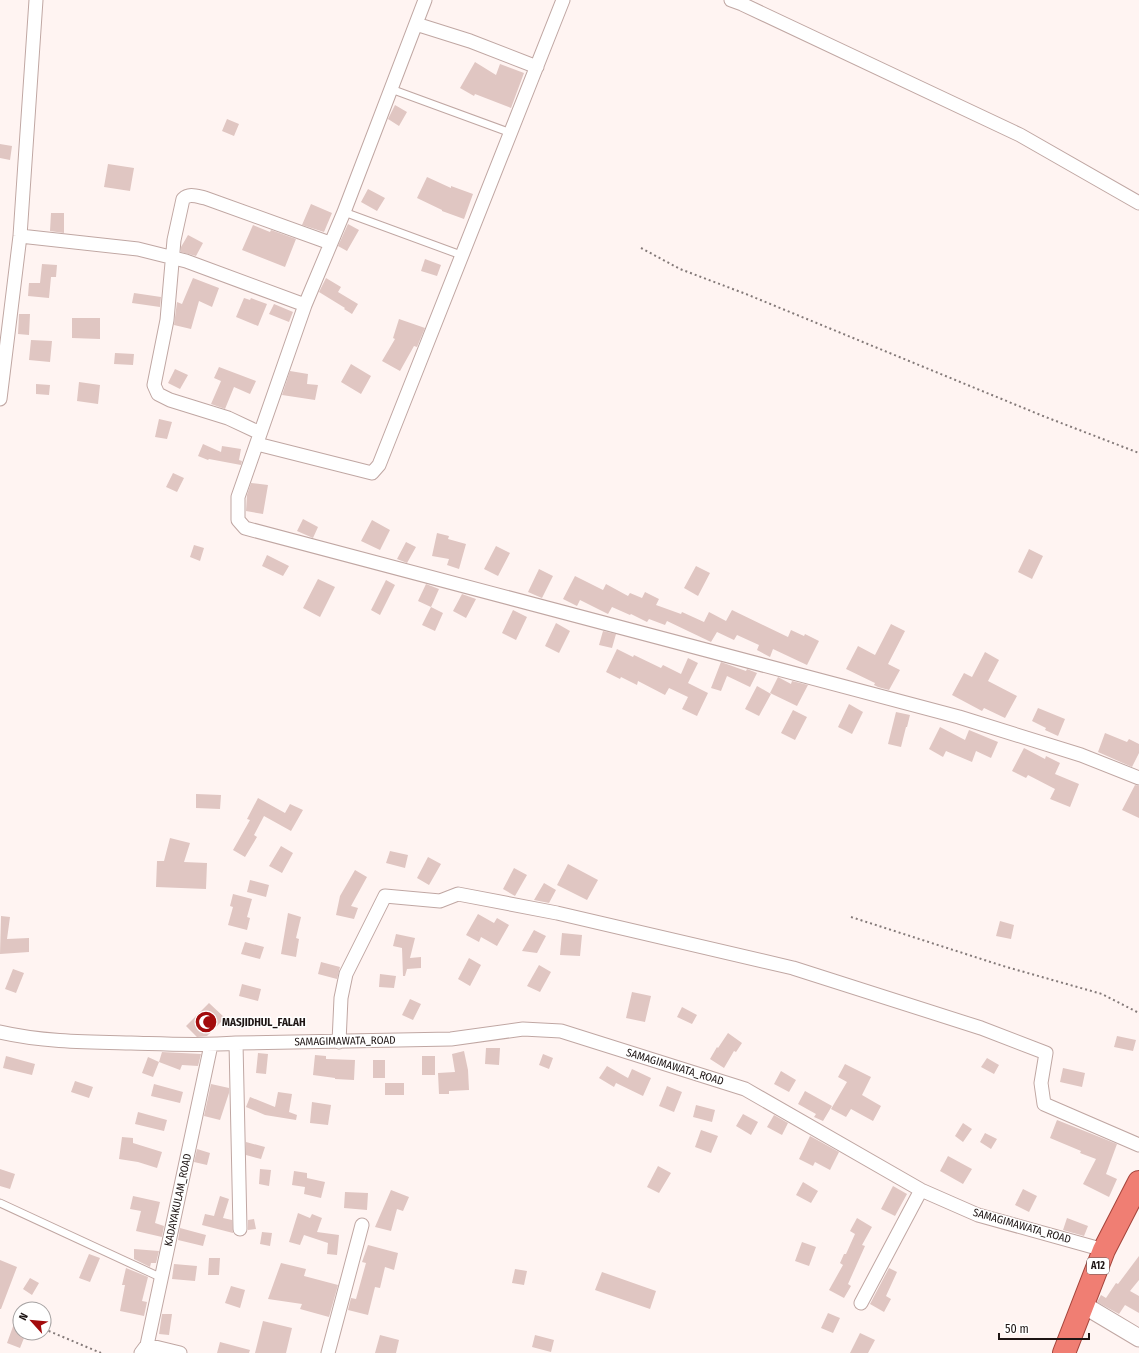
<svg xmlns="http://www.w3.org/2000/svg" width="1139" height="1353" viewBox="0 0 1139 1353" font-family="'Fira Sans Condensed',sans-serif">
<rect width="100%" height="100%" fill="#fff4f2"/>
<path fill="#e0c6c2" d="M475 62 496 75 500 64 524 73 511 108 475 94 474 96 460 88Z
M395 105 407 112 399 126 388 119Z
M227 119 239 124 234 136 222 131Z
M0 144 12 146 10 160 0 158Z
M108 164 134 168 130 191 104 187Z
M427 177 451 188V186L473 194 464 219 442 211V210L417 198Z
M368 189 385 198 377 211 361 202Z
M311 204 332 213 324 232 302 225Z
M51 213H64V233L50 231Z
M348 224 359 230 347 251 338 246Z
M253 225 270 232 271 230 296 239 285 267 242 250Z
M188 235 203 243 196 256 181 252V247Z
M425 259 441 265 437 276 421 271Z
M42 264 57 265 56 277H51L49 298 28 296 29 283H40Z
M193 278 219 288 212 307 199 301 191 329 174 325 177 302 182 304Z
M326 278 341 287 338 292 358 304 352 314 344 309 345 308 319 292Z
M134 293 161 297 160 307 132 303Z
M244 298 250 300 251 298 267 304 258 326 236 317Z
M274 304 293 312 289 322 269 314Z
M19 314H30L29 335 18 334Z
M72 318H100V339L72 338Z
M399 319 425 328 417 347 414 346 400 371 382 361 395 339 393 338Z
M31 340 52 341 50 362 29 360Z
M115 353 134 354 133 365 114 364Z
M351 364 371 376 361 394 341 382Z
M219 367 256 381 250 394 234 387 225 409 211 404 221 381 214 378Z
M175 369 188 375 180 389 168 383Z
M290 371 308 374 307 384 318 385 315 400 282 395Z
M79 382 100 385 98 404 77 401Z
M36 384 50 385 49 395 36 394Z
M159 419 172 422 167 439 155 437Z
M203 444 221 452 222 446 241 449 239 460 242 461 241 465 209 459 208 460 198 456Z
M173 473 184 478 177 492 166 487Z
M251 483 268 485 263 514 246 511 247 495Z
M303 519 318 527 313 538 297 531Z
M372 520 390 530 380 550 361 541Z
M437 533 449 536 448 539 466 544 459 569 447 565 449 559 432 556Z
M406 542 416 547 407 563 397 559Z
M194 545 204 548 200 561 190 557Z
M496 546 510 553 498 576 484 569Z
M1029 549 1043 556 1032 579 1018 572Z
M267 555 289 566 283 576 262 566Z
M696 566 710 573 698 596 684 588Z
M539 569 553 576 542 598 528 592Z
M575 576 603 590 606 584 628 596 630 593 642 598 645 592 659 599 656 605 681 614 682 612 704 622 709 612 726 621 732 610 788 637 791 630 804 636 805 634 819 641 807 665 773 649 770 657 757 650 759 645 737 635 734 640 717 632 711 642 667 621 665 625 649 619 647 622 631 614 630 615 612 607 608 614 580 600 577 606 563 599Z
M318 579 335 587 320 617 303 608Z
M386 580 395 585 380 615 371 610Z
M426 584 439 589 431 607 418 601Z
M462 594 476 599 466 618 453 611Z
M431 607 443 613 435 631 422 625Z
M513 610 527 617 516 640 502 633Z
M556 623 570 631 559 653 545 646Z
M891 624 905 631 888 664 900 670 889 690 878 687 874 685 875 683 846 669 858 646 875 655Z
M603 631 616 634 612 648 599 645Z
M617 649 633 657 634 655 661 668 663 665 681 674 688 658 698 663 688 683 708 693 697 716 682 709 688 697 669 688 665 695 638 681 637 685 621 677 620 679 606 672Z
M985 652 999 660 988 681 1017 696 1005 718 984 708 982 711 952 695 964 673 972 677Z
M721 662 746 671 747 669 757 673 750 687 727 676 721 691 711 688Z
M778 677 791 684 792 681 808 685 797 706 770 693Z
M757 686 771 694 759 716 745 709Z
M849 704 863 712 852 734 838 727Z
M1038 708 1065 719 1058 736 1045 730 1046 728 1032 721Z
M793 710 807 717 795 740 781 733Z
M896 712 910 715 907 727H906L901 747 888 744Z
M940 727 965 740 969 730 998 742 991 758 976 751 972 762 946 751 943 757 929 749Z
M1105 733 1127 742 1129 739 1139 744V753L1132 767 1098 752Z
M1024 748 1045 759 1046 756 1060 763 1055 774 1079 784 1070 807 1050 799 1055 789 1028 775 1026 778 1012 771Z
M1135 785 1139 786V818L1122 810Z
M196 794 221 795 220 809 196 808Z
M258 798 285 813 290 804 303 810 291 831 264 816 254 835 257 837 245 857 233 850 250 820 247 819Z
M170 838 190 843 184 862 207 863 206 889 156 887 157 861H164Z
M281 846 293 853 282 873 269 866Z
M390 851 408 855 405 868 386 863Z
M428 857 441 864 429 885 417 878Z
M568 864 598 880 587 900 557 885Z
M514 868 527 875 515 896 503 889Z
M355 870 367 877 351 906 358 908 354 919 336 915 340 896Z
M250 880 269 885 266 897 247 892Z
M544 883 556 890 549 903 534 900Z
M233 894 252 899 247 917 250 918 247 930 228 925 233 907 230 906Z
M288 913 301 917 296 938 299 939 296 957 281 954Z
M478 914 494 923 497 918 509 925 497 946 481 937 479 942 466 935Z
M1 916 10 917 7 939 29 938V952L0 954Z
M1000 921 1014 925 1011 939 996 936Z
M534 930 546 936 537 953 522 951Z
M562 933 582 935 580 956 560 955Z
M396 934 415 938 410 958 421 957V968L407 969 405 976H403L402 948 393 946Z
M245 942 264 947 260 959 241 954Z
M469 958 481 965 470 986 458 979Z
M321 962 340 967 337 979 318 974Z
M539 965 551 972 540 992 527 986Z
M13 969 24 973 16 993 5 989Z
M380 974 396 976 394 988 379 987Z
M242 984 261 989 258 1001 239 996Z
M632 992 651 996 645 1022 626 1018Z
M410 999 421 1004 413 1020 402 1015Z
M209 1003 225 1018 207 1036 197 1037 186 1026Z
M682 1007 697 1015 692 1024 677 1017Z
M728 1033 742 1043 736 1052 734 1051 724 1068 710 1059 717 1047 718 1048Z
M1117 1036 1136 1040 1133 1051 1114 1047Z
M486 1048H500L499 1065 485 1064Z
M464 1051 468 1070 469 1090 449 1091V1094H439L438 1073 455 1072 452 1054Z
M162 1052 201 1054 198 1066 182 1065 180 1070 159 1062Z
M258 1053 268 1054 266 1074 256 1073Z
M543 1054 553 1058 549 1069 539 1065Z
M315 1055 326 1056V1059L355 1060 354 1080 335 1079V1078L313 1075Z
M6 1056 35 1064 32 1075 3 1068Z
M422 1056H435V1075H422Z
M148 1057 159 1062 153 1077 142 1073Z
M987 1058 999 1065 994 1074 981 1067Z
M373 1060H385V1078H373Z
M845 1064 871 1077 862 1095 881 1106 873 1121 851 1109 846 1117 831 1109 847 1082 838 1077Z
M607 1066 628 1078 632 1069 651 1078 643 1096 616 1083 614 1087 599 1078Z
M1063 1068 1085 1073 1082 1087 1060 1082Z
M781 1071 796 1080 789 1092 774 1084Z
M75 1081 93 1087 89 1098 71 1092Z
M385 1083H404V1095H385Z
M154 1084 183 1092 180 1103 151 1096Z
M211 1084 229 1088V1093L220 1120 204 1116Z
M667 1086 682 1092 674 1112 659 1106Z
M805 1091 832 1106 823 1121 814 1117 816 1114 798 1104Z
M278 1092 292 1094 289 1112 297 1115 296 1120 265 1115 246 1107 250 1097 275 1107Z
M312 1102 331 1105 328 1125 310 1123Z
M696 1105 715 1110 712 1122 693 1117Z
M138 1112 167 1120 164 1131 135 1124Z
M743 1114 758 1122 751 1135 736 1126Z
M774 1115 788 1123 782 1135 767 1127Z
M1057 1120 1117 1144 1106 1174 1117 1179 1109 1197 1083 1184 1096 1159 1080 1153 1081 1151 1050 1138Z
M963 1123 972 1129 963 1142 955 1136Z
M701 1130 718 1136 711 1153 695 1147Z
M985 1133 997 1139 991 1149 980 1142Z
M810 1136 839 1152 830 1170 815 1162 813 1166 799 1159Z
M122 1137 133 1138V1143L162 1152 157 1168 138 1162 119 1159Z
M246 1142 265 1147 261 1159 246 1155Z
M197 1149 210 1153 207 1165 194 1162Z
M948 1156 972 1169 963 1184 940 1171Z
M658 1166 671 1173 659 1193 647 1187Z
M0 1169 15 1174 10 1189 0 1186Z
M260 1169 271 1170 269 1186 259 1184Z
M294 1171 307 1173V1178L325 1182 321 1198 304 1194 305 1187 292 1185Z
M803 1182 818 1191 811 1203 796 1195Z
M893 1186 907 1194 895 1216 881 1209Z
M1023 1189 1037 1196 1029 1212 1015 1205Z
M391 1190 409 1197 403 1211 397 1209 391 1231 375 1227Z
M345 1192 368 1193 367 1210 344 1208Z
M133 1196 160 1202 155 1223 164 1226 162 1237 136 1231 141 1211 130 1209Z
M220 1196 229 1199 223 1218 232 1220 233 1233 202 1225 205 1214 214 1216Z
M298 1213 310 1218 312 1214 322 1218 317 1232 339 1235 337 1255 327 1254 328 1243 304 1235 300 1245 289 1242Z
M857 1218 872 1227 862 1245 865 1246 848 1284 851 1286 844 1298 829 1290 843 1265 840 1263 844 1254H846L855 1234 850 1231Z
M1067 1218 1088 1226 1084 1236 1063 1230Z
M254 1219 256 1229 248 1230V1220Z
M180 1228 206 1235 203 1246 178 1240Z
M262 1232 272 1233 270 1246 260 1244Z
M802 1242 816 1247 809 1266 795 1261Z
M368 1245 398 1253 394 1270 385 1267 380 1288 375 1287 368 1315 348 1310 351 1298 356 1299 366 1263 362 1262Z
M134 1249 159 1251 156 1263H151L150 1267 134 1259Z
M89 1254 100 1258 90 1282 79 1278Z
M1139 1256V1280L1130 1291 1139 1296V1313L1125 1305 1119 1314 1097 1302 1101 1295 1106 1298 1116 1283 1118 1284Z
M209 1258H220L219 1275H208Z
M0 1260 17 1267 1 1309H0Z
M281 1263 306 1269 304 1276 338 1285 329 1317 300 1309 302 1304 268 1299Z
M174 1264 197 1266 195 1281 172 1279Z
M126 1268 148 1277 142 1301 147 1302 144 1316 120 1311 125 1285H122Z
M889 1268 897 1272 886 1296 891 1299 884 1312 870 1304Z
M515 1269 527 1271 524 1285 512 1283Z
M602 1272 656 1291 650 1309 595 1290Z
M30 1278 39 1283 32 1295 23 1289Z
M231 1286 245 1290 240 1308 225 1303Z
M19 1310 20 1333H26L20 1348 7 1343Z
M828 1313 840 1318 833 1333 821 1328Z
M162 1314H172L169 1335 159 1334Z
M263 1321 292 1328 286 1353H255Z
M860 1333 875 1340 868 1353H850Z
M380 1335 399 1340 396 1353H375Z
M535 1335 554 1340 551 1352 532 1347Z
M220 1342 250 1350 249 1353H217Z"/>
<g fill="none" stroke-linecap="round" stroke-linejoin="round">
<g stroke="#c0a7a3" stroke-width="9">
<path id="service" d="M391 89 511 133
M344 212 461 255
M0 1203 162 1278"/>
</g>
<g stroke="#c0a7a3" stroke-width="15">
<path id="minor" d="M425 0 344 212 305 305 238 497V520L245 528 959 717 1081 755 1139 778
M731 0 742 4 1020 135 1139 203
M416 24 470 41 537 67
M20 236 138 249 186 261 305 305
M0 399 20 236 36 0
M260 433 228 418 170 400 158 394 154 385 167 320 174 240 183 199C189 193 196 196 205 198L330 243
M257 444 372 473 379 465 563 0
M0 1032C43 1042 88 1042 131 1043 166 1044 201 1046 236 1043L451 1039 523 1029 561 1031 745 1089 921 1190 978 1215 1104 1250
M339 1042 341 998 346 974 385 896 440 901 458 894 557 913 793 968 981 1028 1046 1053 1041 1083 1044 1104 1139 1145
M236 1043 240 1229
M861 1303 921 1190
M147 1345 180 1353
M141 1353 147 1345 211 1045
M328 1353 362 1225"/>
</g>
<g stroke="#c0a7a3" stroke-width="19">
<path id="tertiary" d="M1082 1304 1139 1338"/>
</g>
<g stroke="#a4443b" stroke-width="24">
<path id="trunk" d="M1064 1353 1104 1250 1139 1182"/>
</g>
<path stroke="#847a79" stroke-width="2" stroke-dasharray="2 3" stroke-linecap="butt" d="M641 248 680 269 746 294 1043 416 1139 453
M851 917 1003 966 1102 994 1139 1013
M17 1318 20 1319
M44 1329 101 1353"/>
<use href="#service" stroke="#fff" stroke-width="7"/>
<use href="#minor" stroke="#fff" stroke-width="13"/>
<use href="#tertiary" stroke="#fff" stroke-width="17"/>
<use href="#trunk" stroke="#f07e73" stroke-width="22"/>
</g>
<defs>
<g id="mosque-disc" transform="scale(1.15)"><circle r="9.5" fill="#a30b0c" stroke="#fff"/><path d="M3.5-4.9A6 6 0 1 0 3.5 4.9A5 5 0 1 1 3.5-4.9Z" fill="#fff"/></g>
</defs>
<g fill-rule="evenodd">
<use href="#mosque-disc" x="206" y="1022"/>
</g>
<g text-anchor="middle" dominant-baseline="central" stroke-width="3" stroke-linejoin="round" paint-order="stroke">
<rect fill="#fff" stroke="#625b5a" stroke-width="1" x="1087" y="1258" width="22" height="16" rx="3"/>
<g font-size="10" font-weight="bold" fill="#1e1514">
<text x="1098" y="1266">A12</text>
</g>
<g font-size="11" font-weight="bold" fill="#1e1514" stroke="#fff" text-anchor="start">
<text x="222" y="1022">MASJIDHUL_FALAH</text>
</g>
<g font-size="11" fill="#1e1514" stroke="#fff">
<text transform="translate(345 1041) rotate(-1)">SAMAGIMAWATA_ROAD</text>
<text transform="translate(675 1067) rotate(17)">SAMAGIMAWATA_ROAD</text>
<text transform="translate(178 1200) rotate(-78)">KADAYAKULAM_ROAD</text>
<text transform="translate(1022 1226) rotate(16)">SAMAGIMAWATA_ROAD</text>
</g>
</g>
<g transform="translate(32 1321) rotate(297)"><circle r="19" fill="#ffffff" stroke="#a5a1a1"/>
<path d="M0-3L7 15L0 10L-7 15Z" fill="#a30b0c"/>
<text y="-6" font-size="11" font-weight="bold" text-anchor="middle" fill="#1e1514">N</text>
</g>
<path d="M999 1333v6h90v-6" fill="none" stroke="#1e1514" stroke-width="2"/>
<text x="1005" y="1333" font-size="12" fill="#1e1514" stroke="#ffffff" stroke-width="3" paint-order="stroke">50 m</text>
</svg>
